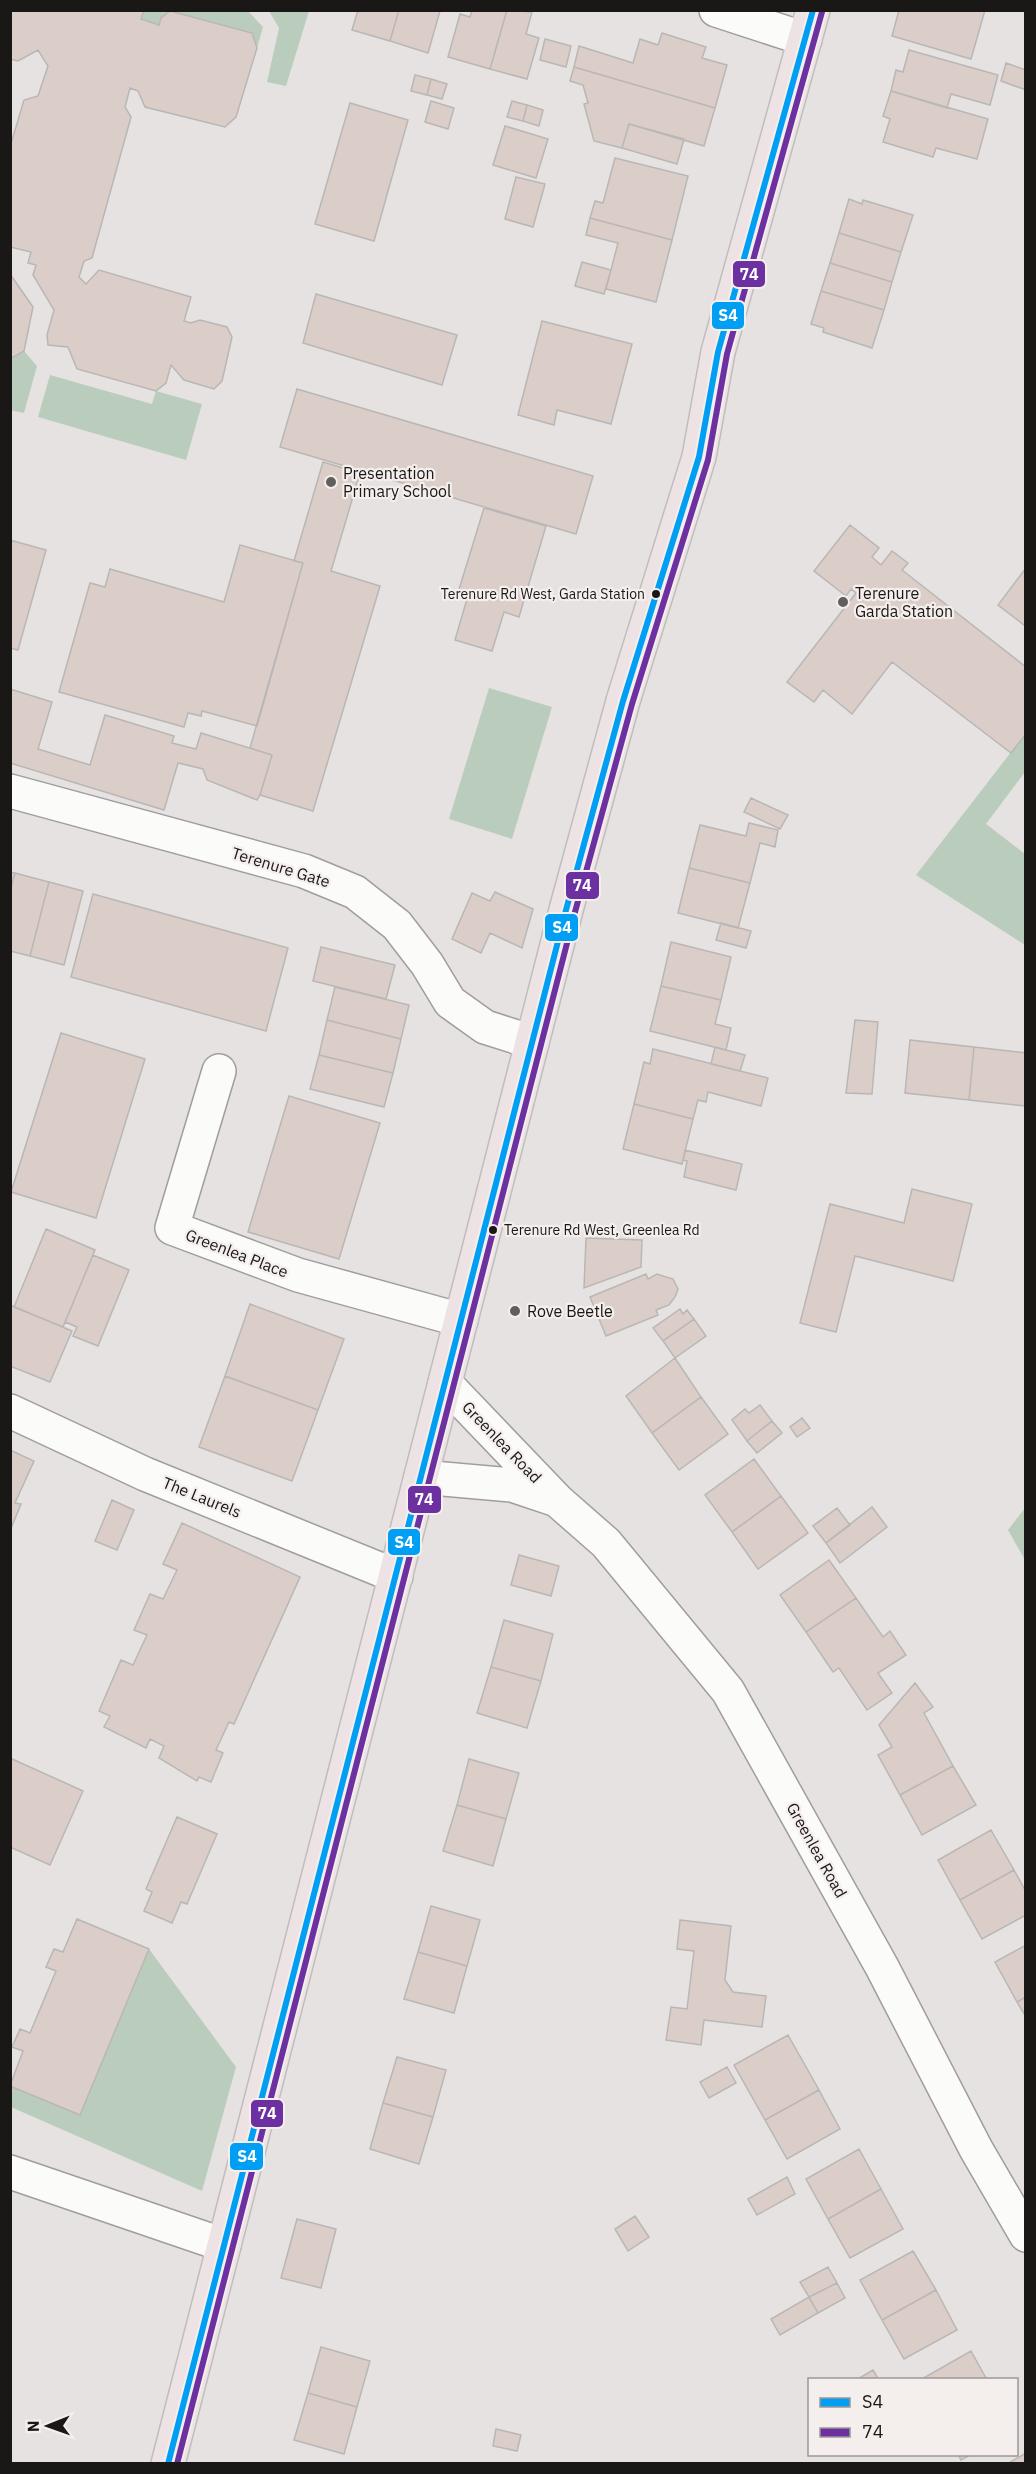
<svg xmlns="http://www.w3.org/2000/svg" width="1036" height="2474" viewBox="0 0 1036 2474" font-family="'IBM Plex Sans',sans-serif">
<rect width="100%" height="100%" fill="#e5e2e1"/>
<path fill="#bacdbc" d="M144 11H248L263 27 257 48 252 33 170 11 160 20 159 25 141 19Z
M269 11H309L286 86 267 82 279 28Z
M24 351 37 366 24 413 10 410 11 359Z
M50 375 152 404 156 391 202 404 186 460 38 417Z
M489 688 552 707 512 839 449 819Z
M1025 734V772L986 824 1025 854V945L916 875Z
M1025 1508V1560L1008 1530Z
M149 1949 236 2067 202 2191 11 2107V2086L80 2115Z"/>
<path fill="#dbcdc7" stroke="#b9b7b6" stroke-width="1.5" d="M10 10H144L141 19 159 25 161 18 170 11 252 33 257 48 236 117 225 127 145 107 138 91 130 88 125 107 131 117 92 258 84 261 79 277 86 284 99 270 191 297 184 321 191 323 200 320 227 327 232 337 222 381 214 389 184 380 171 365 166 383 156 391 77 369 68 347 48 345 47 335 54 310 33 275 36 265 28 263 31 252 10 247V147L24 100 38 96 48 66 38 50 18 61 10 59Z
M358 10H399L390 41 352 30Z
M399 10 440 11 428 53 390 41Z
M472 10H507L490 69 448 57 460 14 470 17Z
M507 10 532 12 526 34 539 38 527 79 490 69Z
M899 10H985L971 59 892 36Z
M662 33 706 47 702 58 727 65 715 108 574 67 579 46 633 63 640 39 658 45Z
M545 39 571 46 566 67 540 60Z
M909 50 998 75 990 105 951 94 947 108 891 91 896 70 903 72Z
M1006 63 1026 70V90L1001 81Z
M574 67 715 108 704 146 629 124 622 148 594 141 584 104 588 103 583 85 570 81Z
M415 75 431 79 427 95 411 91Z
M431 79 447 84 442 99 427 95Z
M891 91 988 119 977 159 936 148 933 157 883 142 890 119 883 116Z
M431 101 454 108 448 129 425 122Z
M512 101 527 105 523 121 507 117Z
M350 103 408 120 374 241 315 224Z
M527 105 543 110 539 126 523 121Z
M629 124 684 139 677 164 622 148Z
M505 126 548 139 536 178 493 165Z
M615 158 688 176 672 240 590 218 595 201 603 203Z
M516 177 545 184 533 227 505 219Z
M849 199 862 204 863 200 913 215 901 252 839 233Z
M590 218 672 240 656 302 606 289 618 243 586 235Z
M839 233 901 252 892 282 830 263Z
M582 262 611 270 604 294 575 286Z
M830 263 892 282 884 310 821 291Z
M10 274 33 307 24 351 10 359Z
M821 291 884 310 872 348 823 332 824 328 811 324Z
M316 294 457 335 442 385 303 343Z
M542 321 632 344 611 424 557 410 554 425 518 415Z
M297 389 593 476 576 534 280 447Z
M323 462 360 473 331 571 380 586 313 811 260 795 272 755 250 748 303 563 294 561Z
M484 508 546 526 519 617 504 612 492 651 455 640 467 599 457 596Z
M850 525 879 548 872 557 881 565 892 551 908 563 902 570 1026 667V734L1011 753 892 662 852 714 823 690 814 702 787 682 856 593 851 589 846 596 814 571Z
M10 540 46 550 18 650 10 648Z
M240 545 303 563 257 726 202 711 201 716 188 713 184 727 59 692 90 583 105 587 110 569 224 602Z
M1026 568V624L1024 625 998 605Z
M10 689 52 702 38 749 90 765 105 715 174 736 172 743 196 749 201 733 272 755 260 795 257 800 207 780 203 769 178 763 164 810 10 763Z
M751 798 788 815 780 829 744 812Z
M749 823 778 830 775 847 760 843 750 883 689 868 700 825 746 836Z
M689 868 750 883 738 928 678 913Z
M10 872 15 873 10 891Z
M15 873 49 882 30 956 10 951V891Z
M49 882 83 891 64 965 30 956Z
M495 892 533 909 522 948 490 933 481 953 452 939 472 893 490 901Z
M93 894 288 948 266 1031 71 977Z
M721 923 751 931 746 948 716 940Z
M671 942 731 957 721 1000 661 986Z
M321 947 395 965 386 999 313 981Z
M661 986 721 1000 715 1024 731 1028 726 1050 650 1031Z
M335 987 409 1005 401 1039 327 1020Z
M327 1020 401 1039 393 1073 319 1055Z
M855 1020 878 1022 872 1094 846 1093Z
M61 1033 145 1059 96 1218 11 1192Z
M910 1040 974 1047 969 1100 905 1093Z
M715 1047 745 1055 740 1071 711 1064Z
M974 1047 1026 1053V1106L969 1100Z
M653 1049 768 1078 761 1106 708 1092 706 1102 698 1100 693 1119 634 1104 644 1062 650 1064Z
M319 1055 393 1073 384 1107 310 1089Z
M289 1096 380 1123 339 1259 248 1232Z
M634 1104 693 1119 682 1164 623 1149Z
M685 1150 742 1164 736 1190 684 1177 687 1161 683 1160Z
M912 1189 972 1204 953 1281 855 1256 836 1332 800 1323 830 1204 904 1223Z
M46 1229 95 1250 63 1327 14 1307Z
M586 1238 642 1240 641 1267 584 1288Z
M93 1255 129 1270 98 1346 73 1336 77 1327 65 1322Z
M646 1274 648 1279 657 1274 673 1279 678 1289 675 1297 669 1305 656 1310 658 1315 606 1336 590 1297Z
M250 1304 344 1339 318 1410 225 1376Z
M10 1305 72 1331 50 1382 10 1366Z
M680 1309 683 1314 687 1310 694 1319 663 1341 653 1328Z
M694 1319 706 1336 675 1358 663 1341Z
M675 1358 701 1397 652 1433 626 1396Z
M225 1376 318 1410 292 1481 199 1447Z
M701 1397 728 1434 679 1470 652 1433Z
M760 1405 772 1421 747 1441 732 1420 745 1409 749 1413Z
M802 1418 810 1428 797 1437 790 1427Z
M772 1421 782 1433 757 1453 747 1441Z
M10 1450 34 1461 15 1503 21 1504 10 1531Z
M754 1459 781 1496 732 1532 705 1495Z
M781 1496 808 1533 758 1569 732 1532Z
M112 1500 134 1510 117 1550 95 1541Z
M872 1507 887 1527 840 1563 826 1543Z
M837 1508 850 1525 826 1543 813 1526Z
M182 1523 300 1577 234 1724 229 1722 216 1750 223 1753 211 1782 199 1777 197 1781 159 1758 164 1746 150 1739 146 1748 104 1727 110 1716 99 1711 121 1660 133 1665 147 1635 134 1630 150 1594 163 1599 177 1570 163 1564Z
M519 1555 559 1566 551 1596 511 1585Z
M829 1560 856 1598 806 1632 780 1595Z
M856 1598 883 1637 890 1631 906 1655 878 1673 892 1693 867 1710 839 1668 833 1672 806 1632Z
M504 1620 553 1634 541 1681 491 1667Z
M491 1667 541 1681 527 1728 477 1713Z
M915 1683 933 1707 924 1713 953 1766 900 1795 878 1755 892 1747 879 1725Z
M10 1758 83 1791 50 1865 10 1847Z
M469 1759 519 1773 506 1819 457 1805Z
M953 1766 976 1805 922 1835 900 1795Z
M457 1805 506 1819 493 1866 443 1851Z
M177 1817 217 1834 187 1904 181 1902 172 1923 144 1911 152 1892 146 1889Z
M991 1830 1014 1870 960 1900 938 1860Z
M1014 1870 1026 1892V1915L982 1939 960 1900Z
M431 1906 480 1920 467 1966 418 1952Z
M77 1919 149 1949 80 2115 10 2086 23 2051 12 2047 20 2029 30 2033 56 1971 46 1967 54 1949 63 1952Z
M680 1920 731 1926 725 1980 733 1992 766 1996 762 2027 704 2020 701 2045 666 2040 671 2007 687 2009 694 1951 677 1949Z
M1026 1945V1997L1017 2002 995 1962Z
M418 1952 467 1966 454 2013 404 1999Z
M1026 1997V2017L1017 2002Z
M788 2035 819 2090 765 2120 734 2065Z
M397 2057 446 2070 433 2117 383 2103Z
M727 2067 736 2083 709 2098 700 2082Z
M819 2090 840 2129 787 2159 765 2120Z
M383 2103 433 2117 419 2164 370 2149Z
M859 2149 881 2189 828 2219 806 2179Z
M787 2177 795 2194 757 2215 748 2199Z
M881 2189 903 2229 850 2258 828 2219Z
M635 2216 649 2237 628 2251 615 2229Z
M297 2219 336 2229 321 2288 281 2278Z
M913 2251 936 2290 882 2320 860 2280Z
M828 2267 837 2283 809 2297 800 2282Z
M837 2283 845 2298 818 2313 809 2297Z
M936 2290 957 2330 904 2359 882 2320Z
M809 2297 818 2313 780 2335 771 2319Z
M321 2347 370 2361 357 2407 308 2393Z
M971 2351 987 2380H920Z
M873 2370 879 2380H856Z
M308 2393 357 2407 344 2454 294 2440Z
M496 2429 521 2435 517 2451 493 2446Z
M1026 2453V2464H1007Z
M958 2454H972L961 2460Z"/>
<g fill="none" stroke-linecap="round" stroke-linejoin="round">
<g stroke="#a09e9d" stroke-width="36">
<path id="minor" d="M716 10 805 39
M10 791 304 871 355 892 397 925 427 964 450 1002 485 1027 532 1042
M219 1071 172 1228 298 1275 461 1320
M445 1383 558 1501 606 1543 728 1691 882 1967 976 2149 1026 2235
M10 1411 145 1474 396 1576
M421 1477 512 1485 554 1499
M10 2172 224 2245"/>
</g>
<g stroke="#bfbebd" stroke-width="36">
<path id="major" d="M168 2464 566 910 623 701 699 457 718 352 813 10"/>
</g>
<use href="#minor" stroke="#fbfbfa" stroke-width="33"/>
<use href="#major" stroke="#ede3e5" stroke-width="33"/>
<g stroke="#f4eeec" stroke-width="10">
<path id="bus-1" d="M168 2464 566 910 623 701 699 457 718 352 813 10"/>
</g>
<g stroke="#f4eeec" stroke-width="10">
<path id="bus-2" d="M177 2464 575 912 632 704 708 460 727 354 822 12"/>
</g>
<use href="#bus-1" stroke="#019ff3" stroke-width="6"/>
<use href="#bus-2" stroke="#6c30a1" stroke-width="6"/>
</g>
<g fill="#615f5e" stroke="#f4eeec" stroke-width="2">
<circle cx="331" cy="482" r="6"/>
<circle cx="843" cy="602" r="6"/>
<circle cx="515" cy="1311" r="6"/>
</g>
<g fill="#1a1817" stroke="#f4eeec" stroke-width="2">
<circle cx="656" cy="594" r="5"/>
<circle cx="493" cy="1230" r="5"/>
</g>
<g text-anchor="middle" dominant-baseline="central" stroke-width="4.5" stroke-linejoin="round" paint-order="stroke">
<g font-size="14" fill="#1a1817" stroke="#f4eeec" text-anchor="end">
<text x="645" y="594">Terenure Rd West, Garda Station</text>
<text x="504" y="1230" text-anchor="start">Terenure Rd West, Greenlea Rd</text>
</g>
<g font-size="16" fill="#1a1817" stroke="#f4eeec" text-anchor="start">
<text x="343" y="473">Presentation<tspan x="343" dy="18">Primary School</tspan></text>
<text x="855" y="593">Terenure<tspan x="855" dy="18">Garda Station</tspan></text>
<text x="527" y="1311">Rove Beetle</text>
</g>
<g font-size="16" fill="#1a1817" stroke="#f4eeec">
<text transform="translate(281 867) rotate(17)">Terenure Gate</text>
<text transform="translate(237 1253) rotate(21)">Greenlea Place</text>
<text transform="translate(502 1442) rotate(46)">Greenlea Road</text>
<text transform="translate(202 1497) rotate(22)">The Laurels</text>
<text transform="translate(817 1850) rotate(61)">Greenlea Road</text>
</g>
</g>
<g stroke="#f4eeec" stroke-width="2">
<rect x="732" y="260" width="34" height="28" rx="6" fill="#6c30a1"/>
<rect x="711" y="301" width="34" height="29" rx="6" fill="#019ff3"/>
<rect x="565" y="871" width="35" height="29" rx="6" fill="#6c30a1"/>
<rect x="544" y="913" width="35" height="29" rx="6" fill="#019ff3"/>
<rect x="407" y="1485" width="35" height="29" rx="6" fill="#6c30a1"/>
<rect x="387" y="1528" width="34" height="28" rx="6" fill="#019ff3"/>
<rect x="250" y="2099" width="34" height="29" rx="6" fill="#6c30a1"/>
<rect x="229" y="2142" width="35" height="29" rx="6" fill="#019ff3"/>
</g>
<g font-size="16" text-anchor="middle" font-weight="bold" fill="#fff">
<text x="749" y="280">74</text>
<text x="728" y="321">S4</text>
<text x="582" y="891">74</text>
<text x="562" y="933">S4</text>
<text x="424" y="1505">74</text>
<text x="404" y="1548">S4</text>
<text x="267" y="2119">74</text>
<text x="247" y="2162">S4</text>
</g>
<rect width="1036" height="2474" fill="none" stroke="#1a1817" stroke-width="24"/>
<rect x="808" y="2378" width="210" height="78" fill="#f4eeec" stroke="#9d9897" stroke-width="1.5"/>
<rect x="820" y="2398" width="30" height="9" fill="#019ff3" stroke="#9d9897" stroke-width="1.5"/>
<text x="862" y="2408" font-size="18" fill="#1a1817">S4</text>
<rect x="820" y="2428" width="30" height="9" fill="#6c30a1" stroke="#9d9897" stroke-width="1.5"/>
<text x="862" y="2438" font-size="18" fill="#1a1817">74</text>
<g transform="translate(48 2426) rotate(269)" stroke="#f4eeec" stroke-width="4.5" paint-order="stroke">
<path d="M0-4.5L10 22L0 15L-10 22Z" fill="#1a1817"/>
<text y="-9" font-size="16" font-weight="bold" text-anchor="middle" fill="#1a1817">N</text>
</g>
</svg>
